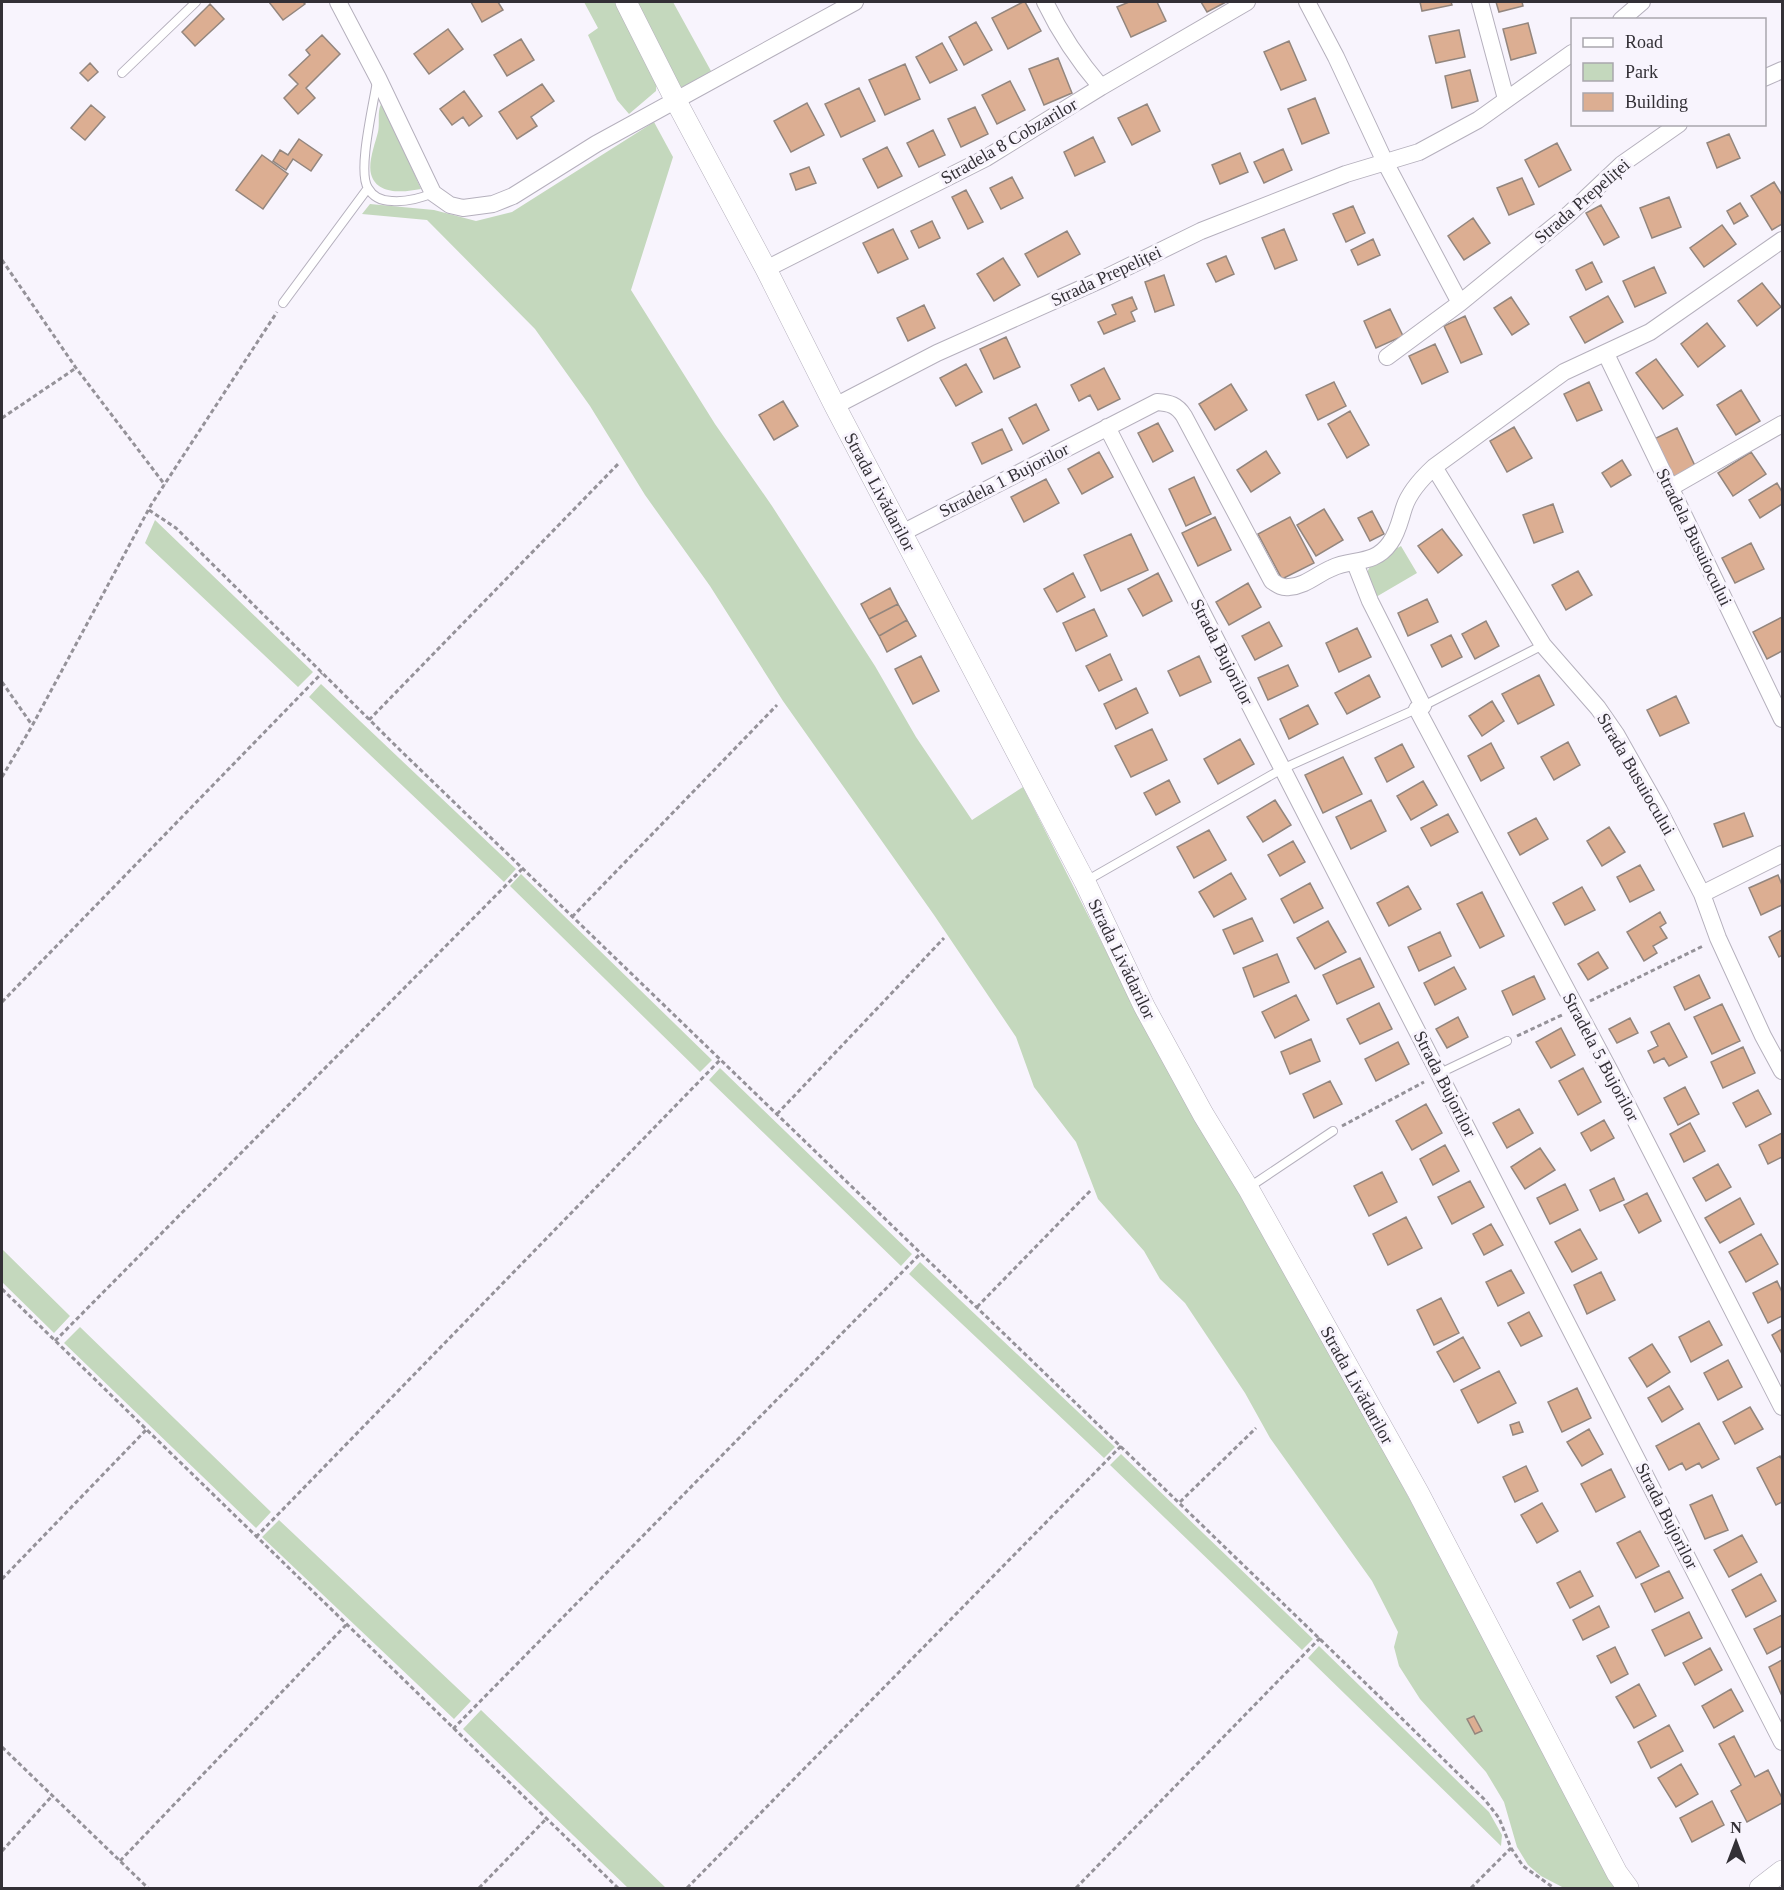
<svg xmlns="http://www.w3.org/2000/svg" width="1784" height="1890" viewBox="0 0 1784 1890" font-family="Georgia,serif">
<rect width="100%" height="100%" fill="#f8f4fd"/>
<path fill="#c4d8bd" d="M584 2H620L657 78 656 91 629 114 617 100 588 35 598 28Z
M635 2H673L711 71 681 91Z
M381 104 384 105 421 189C405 192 377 196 371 174 368 162 375 144 378 132 380 123 377 112 381 104Z
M654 122 673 157 631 290 715 424 772 506 875 666 916 737 972 820 1023 787 1140 1018 1377 1438 1607 1869 1621 1888H1564L1541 1876 1528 1865 1517 1847 1504 1802 1486 1772 1420 1699 1399 1666 1394 1647 1398 1632 1372 1581 1270 1438 1245 1393 1185 1303 1160 1279 1144 1251 1098 1199 1076 1142 1034 1087 1016 1037 934 915 783 701 710 586 645 495 590 406 535 329 427 220 362 214 370 204 434 210 476 221 512 212Z
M155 520 313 672 298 687 145 543Z
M1401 546 1417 573 1376 597C1374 591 1370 585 1368 579 1363 563 1389 553 1401 546Z
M321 684 516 869 504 882 309 697Z
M521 874 712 1060 700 1072 510 886Z
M720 1068 912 1254 901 1266 709 1080Z
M2 1249 70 1316 54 1333 2 1282Z
M920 1262 1115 1447 1104 1458 909 1274Z
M80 1327 271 1512 256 1528 64 1343Z
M1121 1454 1313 1639 1302 1650 1110 1465Z
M279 1520 471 1701 454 1719 262 1537Z
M1319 1646 1489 1812 1502 1835 1501 1846 1308 1658Z
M481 1710 666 1888H628L463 1729Z"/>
<path fill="#dcae92" stroke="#93867e" stroke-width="1.5" d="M269 2H303L305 4 283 20Z
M471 2H498L503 10 482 22Z
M1023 2H1025L1041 31 1008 49 992 18Z
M1129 2H1157L1166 21 1131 37 1117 7Z
M1201 2H1226L1207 12Z
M1420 2H1451L1452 5 1422 11Z
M1496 2H1522L1523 6 1499 12Z
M210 4 224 19 195 46 182 32Z
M976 22 992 50 964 65 949 37Z
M1528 23 1536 53 1511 60 1503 29Z
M448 29 463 49 429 74 414 54Z
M1459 30 1465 57 1436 63 1429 36Z
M322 35 340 54 306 88 315 98 298 114 284 98 298 84 289 75 310 55 306 50Z
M521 39 534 60 507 76 494 55Z
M1289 41 1306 80 1281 90 1264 52Z
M942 43 957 70 930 83 916 57Z
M1058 58 1072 93 1044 105 1029 69Z
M90 63 98 72 88 81 80 73Z
M905 64 920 99 885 115 869 80Z
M1470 70 1478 101 1452 108 1445 76Z
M1010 81 1025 110 997 124 982 95Z
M542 84 554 101 531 117 537 126 517 139 499 112Z
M859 88 875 121 841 137 825 104Z
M464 91 482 116 469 126 463 117 452 125 440 109Z
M1315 98 1329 133 1302 144 1288 109Z
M807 103 824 135 791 152 774 121Z
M1147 104 1160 131 1132 145 1118 118Z
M91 105 105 117 85 140 71 128Z
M975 107 988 134 961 147 948 119Z
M933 130 945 155 919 167 907 143Z
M1729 134 1740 158 1717 168 1707 143Z
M1093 137 1105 162 1075 176 1064 152Z
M299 139 322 155 311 171 293 159 286 170 273 161 280 150 288 155Z
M1557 143 1571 170 1539 187 1525 160Z
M887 147 902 176 878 188 863 159Z
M1283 149 1292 170 1264 183 1254 162Z
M1240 153 1248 172 1220 184 1212 165Z
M262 155 288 174 263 209 236 190Z
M809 167 816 183 796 190 790 174Z
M1012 177 1023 198 1001 209 990 188Z
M1522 178 1534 204 1509 215 1497 188Z
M1774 182 1782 195V224L1772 230 1751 196Z
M966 190 983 222 968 229 952 197Z
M1669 197 1681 227 1652 238 1640 208Z
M1740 203 1748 216 1734 224 1727 211Z
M1601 205 1619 237 1604 245 1586 213Z
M1353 206 1365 233 1346 242 1333 214Z
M1473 218 1490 243 1464 260 1448 236Z
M932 221 940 238 919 248 911 231Z
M1722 225 1736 244 1704 267 1690 248Z
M893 229 908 259 878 273 863 243Z
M1284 229 1297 260 1275 269 1262 238Z
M1067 231 1080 254 1038 277 1025 254Z
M1373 239 1380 255 1358 265 1351 250Z
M1226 256 1234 274 1216 282 1207 264Z
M1003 258 1020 285 994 301 977 274Z
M1592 262 1602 282 1586 290 1576 270Z
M1654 267 1666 293 1635 307 1623 281Z
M1164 275 1174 305 1155 312 1145 282Z
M1762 283 1781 307 1757 326 1738 301Z
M1608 296 1623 322 1585 343 1570 317Z
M1132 297 1137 309 1131 312 1135 321 1104 334 1098 322 1116 314 1112 305Z
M1511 297 1529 324 1512 335 1494 308Z
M924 305 935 328 908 341 897 318Z
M1390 309 1403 336 1376 348 1364 321Z
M1465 316 1482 354 1461 363 1444 326Z
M1707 323 1725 346 1698 367 1681 344Z
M1006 337 1020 367 994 379 980 349Z
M1435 344 1448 372 1422 384 1409 356Z
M1656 359 1683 395 1663 409 1636 373Z
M966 364 982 392 956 406 940 378Z
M1104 368 1120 399 1098 410 1090 395 1079 401 1071 385Z
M1334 382 1346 406 1318 420 1306 395Z
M1589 382 1602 410 1577 421 1564 394Z
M1231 384 1247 410 1215 430 1199 404Z
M1741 390 1760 421 1736 435 1717 405Z
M783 401 798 426 774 440 759 415Z
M1036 404 1049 430 1023 444 1009 418Z
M1350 411 1369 445 1347 458 1328 424Z
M1158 423 1173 451 1153 462 1138 433Z
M1514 427 1532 458 1507 472 1490 441Z
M1677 428 1696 468 1673 479 1654 439Z
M1002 429 1012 450 982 464 972 443Z
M1266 451 1280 473 1251 492 1237 470Z
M1099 452 1113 477 1082 494 1068 469Z
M1751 452 1766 474 1733 496 1718 473Z
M1622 460 1631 475 1611 487 1602 473Z
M1194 477 1211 514 1186 526 1169 489Z
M1046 479 1059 503 1024 522 1011 497Z
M1777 483 1782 492V504L1760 518 1749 500Z
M1553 504 1563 532 1534 543 1523 515Z
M1324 509 1343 540 1316 556 1297 525Z
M1372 511 1384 534 1370 541 1358 518Z
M1215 517 1231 550 1198 566 1182 533Z
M1290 517 1314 563 1282 579 1258 534Z
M1442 529 1462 555 1438 573 1418 546Z
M1131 534 1148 570 1101 591 1084 555Z
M1751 543 1764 569 1735 583 1722 558Z
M1578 571 1592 595 1566 610 1552 585Z
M1073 573 1085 597 1057 612 1044 589Z
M1158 573 1172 601 1143 616 1128 589Z
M1248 583 1261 607 1229 625 1216 602Z
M890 588 898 604 869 619 861 604Z
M1427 599 1438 622 1408 636 1398 613Z
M898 604 907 620 879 636 869 619Z
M1094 609 1107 636 1076 651 1063 623Z
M1782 617V651L1767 659 1753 632Z
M907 620 916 636 887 652 879 636Z
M1486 621 1499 646 1475 659 1462 634Z
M1269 622 1282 646 1255 660 1242 636Z
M1357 628 1371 657 1339 672 1326 643Z
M1451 635 1462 657 1442 667 1431 645Z
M1110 654 1122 680 1099 691 1086 666Z
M921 656 939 691 913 704 895 669Z
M1199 656 1211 682 1180 696 1168 671Z
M1288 665 1298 686 1268 700 1258 678Z
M1369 675 1380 697 1347 714 1335 693Z
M1539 675 1554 705 1518 724 1502 694Z
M1136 688 1148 713 1116 729 1104 704Z
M1676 696 1689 723 1660 736 1647 710Z
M1492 701 1504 721 1482 736 1469 716Z
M1308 705 1318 724 1289 739 1280 719Z
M1152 729 1167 760 1131 777 1115 746Z
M1240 739 1254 764 1218 784 1204 759Z
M1568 742 1580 765 1554 780 1541 757Z
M1491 743 1504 768 1481 781 1468 756Z
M1402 744 1414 767 1387 782 1375 758Z
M1343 757 1362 794 1323 813 1305 775Z
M1169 780 1180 802 1156 815 1144 793Z
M1423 781 1437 805 1411 820 1397 796Z
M1275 800 1291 825 1263 842 1247 817Z
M1371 800 1386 831 1351 849 1336 817Z
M1744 813 1753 836 1723 847 1714 824Z
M1448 814 1458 832 1431 846 1421 828Z
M1536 818 1548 839 1520 855 1508 833Z
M1609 827 1625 852 1602 866 1587 841Z
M1209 830 1226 860 1194 878 1177 847Z
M1293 841 1305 862 1280 876 1268 855Z
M1640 865 1654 890 1630 902 1617 877Z
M1231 873 1246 899 1214 917 1199 892Z
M1778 875 1782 885V905L1761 915 1749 888Z
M1310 883 1323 908 1294 923 1281 899Z
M1408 886 1421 909 1389 926 1377 903Z
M1582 887 1595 910 1565 925 1553 903Z
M1482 892 1504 936 1480 948 1457 904Z
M1660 912 1666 923 1660 927 1667 938 1653 946 1657 953 1644 961 1627 932Z
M1252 918 1263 941 1234 954 1223 930Z
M1328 921 1346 952 1315 969 1297 938Z
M1782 930V955L1779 957 1769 937Z
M1440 932 1451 956 1419 971 1408 947Z
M1598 952 1608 968 1588 980 1578 964Z
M1277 954 1289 982 1254 997 1243 968Z
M1360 958 1374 987 1337 1004 1323 975Z
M1454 967 1466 989 1435 1005 1424 983Z
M1699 975 1710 998 1685 1010 1674 987Z
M1534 976 1545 999 1513 1015 1502 991Z
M1296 995 1309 1020 1275 1038 1262 1012Z
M1379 1003 1392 1029 1360 1044 1347 1019Z
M1722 1004 1740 1041 1712 1054 1694 1017Z
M1458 1017 1468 1037 1447 1048 1436 1029Z
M1630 1018 1638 1033 1617 1043 1609 1029Z
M1669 1023 1687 1057 1669 1066 1664 1058 1654 1063 1648 1051 1658 1046 1651 1032Z
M1561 1028 1575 1055 1551 1068 1536 1042Z
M1311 1039 1320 1061 1290 1074 1281 1052Z
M1398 1042 1409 1064 1376 1081 1365 1059Z
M1743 1047 1755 1073 1723 1088 1711 1062Z
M1583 1068 1601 1102 1578 1115 1559 1081Z
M1330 1081 1342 1104 1314 1118 1303 1094Z
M1685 1087 1699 1114 1678 1125 1664 1098Z
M1758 1090 1771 1114 1746 1127 1733 1103Z
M1426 1104 1442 1133 1412 1150 1396 1121Z
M1519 1109 1533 1133 1507 1148 1493 1123Z
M1604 1120 1614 1138 1591 1151 1581 1133Z
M1690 1123 1705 1151 1684 1162 1670 1134Z
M1782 1133V1157L1768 1164 1759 1145Z
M1445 1145 1459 1171 1433 1185 1420 1159Z
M1540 1148 1555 1170 1525 1189 1511 1167Z
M1718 1164 1731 1187 1706 1201 1693 1178Z
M1382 1172 1397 1202 1369 1216 1354 1186Z
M1614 1178 1624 1200 1600 1211 1590 1190Z
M1470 1181 1484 1207 1452 1224 1438 1197Z
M1565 1184 1578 1210 1550 1224 1537 1198Z
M1647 1193 1661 1221 1639 1233 1624 1205Z
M1740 1198 1754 1224 1720 1243 1705 1218Z
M1406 1217 1422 1248 1388 1265 1373 1234Z
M1491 1224 1503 1245 1484 1255 1473 1234Z
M1580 1229 1597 1259 1572 1272 1555 1242Z
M1761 1234 1778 1264 1746 1282 1729 1252Z
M1511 1270 1524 1293 1498 1306 1486 1282Z
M1601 1272 1615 1300 1587 1314 1574 1285Z
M1777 1281 1782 1292V1316L1768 1323 1753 1293Z
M1441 1298 1459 1333 1434 1345 1417 1310Z
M1529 1312 1542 1336 1521 1346 1508 1323Z
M1709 1321 1722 1345 1691 1362 1679 1337Z
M1782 1329V1354L1772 1335Z
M1463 1337 1480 1368 1454 1382 1437 1352Z
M1652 1344 1670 1372 1647 1387 1629 1358Z
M1728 1360 1742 1387 1718 1400 1704 1373Z
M1499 1371 1516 1403 1478 1423 1461 1390Z
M1669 1386 1683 1409 1662 1422 1648 1398Z
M1577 1388 1591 1418 1562 1432 1548 1402Z
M1750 1407 1763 1429 1735 1444 1723 1422Z
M1519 1422 1523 1432 1513 1435 1510 1425Z
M1699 1423 1719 1459 1702 1468 1699 1463 1686 1470 1682 1463 1669 1470 1656 1446Z
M1589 1429 1603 1454 1582 1466 1567 1442Z
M1780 1456 1782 1460V1502L1776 1505 1757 1468Z
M1526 1466 1538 1491 1515 1502 1503 1477Z
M1611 1469 1625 1497 1596 1512 1581 1484Z
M1712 1495 1728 1530 1705 1539 1690 1505Z
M1542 1503 1558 1531 1537 1543 1521 1515Z
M1640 1531 1659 1566 1636 1578 1617 1543Z
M1742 1535 1757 1562 1729 1577 1714 1550Z
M1580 1571 1593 1596 1570 1608 1557 1583Z
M1669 1571 1683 1598 1655 1612 1641 1584Z
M1761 1574 1776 1601 1746 1617 1732 1590Z
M1599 1606 1609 1627 1583 1640 1573 1620Z
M1689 1612 1702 1638 1665 1656 1652 1630Z
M1782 1615V1646L1767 1654 1754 1629Z
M1615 1647 1628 1674 1611 1683 1597 1656Z
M1710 1648 1722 1670 1695 1685 1683 1663Z
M1782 1660V1696L1769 1667Z
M1639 1684 1656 1716 1634 1728 1616 1697Z
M1731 1689 1743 1711 1714 1728 1702 1706Z
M1474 1716 1482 1731 1475 1734 1467 1719Z
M1669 1725 1683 1751 1651 1768 1638 1742Z
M1734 1736 1755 1777 1768 1770 1782 1798V1803L1747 1822 1731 1791 1741 1785 1719 1744Z
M1681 1764 1698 1794 1676 1807 1658 1778Z
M1712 1801 1724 1825 1692 1842 1680 1818Z"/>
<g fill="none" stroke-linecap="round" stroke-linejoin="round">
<g stroke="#b5b0bd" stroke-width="10">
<path id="service" d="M122 73 196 2
M377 81C374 103 357 171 368 188 373 197 382 201 392 201 407 202 419 199 433 193
M283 303 368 188
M1086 881 1282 769 1423 706 1543 645
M1440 1073 1507 1041
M1248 1188 1333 1131"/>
</g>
<g stroke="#b5b0bd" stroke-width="18">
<path id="minor" d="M338 2 378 78 433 193 450 205 463 208 493 204 513 196 596 144 855 2
M1045 2C1060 33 1078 60 1101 87
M1307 2 1336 57 1385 162 1460 303
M1480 2 1506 99
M1621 20 1642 2
M1764 78 1782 70
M766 269 986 158 1101 87 1247 2
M1606 354 1782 719
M1387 357 1460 303 1569 214 1622 164 1679 124
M835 406 937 353 1107 277 1201 231 1346 174 1419 152 1478 120 1572 53
M1107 427 1782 1742
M1434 467 1543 645 1598 708 1616 734 1659 810 1702 894 1718 938 1763 1036 1782 1071
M1670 488 1782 424
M902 533 1157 402C1170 403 1177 405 1184 416L1272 581C1278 585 1282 588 1289 587 1306 586 1317 574 1332 568 1352 558 1374 566 1390 543 1398 532 1400 520 1404 508 1409 492 1421 479 1434 467L1564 372 1650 332 1782 240
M1355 563 1370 601 1423 706
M1417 709 1611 1073 1782 1407
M1702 894 1782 854"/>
</g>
<g stroke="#b5b0bd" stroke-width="22">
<path id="tertiary" d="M626 2 676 101 766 269 835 406 1085 882 1144 1006 1203 1114 1248 1188 1418 1492 1617 1873 1628 1888
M1760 1888 1782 1871"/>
</g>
<path stroke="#959299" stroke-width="3" stroke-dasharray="4.5 3" stroke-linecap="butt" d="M2 260 76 368 165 485
M2 418 76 368
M149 510 176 528 400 750 1385 1702 1485 1800 1499 1818 1511 1848 1523 1866 1554 1888
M2 682 32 725
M369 720 620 462
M2 777 32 726 151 505 277 312
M572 917 777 705
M1590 1001 1703 946
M2 1002 322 673
M1517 1036 1562 1015
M777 1114 944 938
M1342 1126 1424 1082
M2 1289 618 1888
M977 1307 1092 1189
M55 1341 522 869
M1180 1502 1256 1428
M256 1537 720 1060
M2 1579 146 1430
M453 1729 921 1253
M2 1747 148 1888
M2 1851 52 1796
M120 1861 346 1625
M479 1888 546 1819
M687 1888 1121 1446
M1076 1888 1320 1638
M1471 1888 1511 1848"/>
<use href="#service" stroke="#fff" stroke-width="8"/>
<use href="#minor" stroke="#fff" stroke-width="16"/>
<use href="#tertiary" stroke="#fff" stroke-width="21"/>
</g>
<g text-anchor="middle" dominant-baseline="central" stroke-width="6" stroke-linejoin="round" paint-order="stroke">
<g font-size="18" fill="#333036" stroke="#f8f4fd">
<text transform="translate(1009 141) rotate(-30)">Stradela 8 Cobzarilor</text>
<text transform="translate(1582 201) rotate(-41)">Strada Prepeliței</text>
<text transform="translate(1106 276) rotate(-25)">Strada Prepeliței</text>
<text transform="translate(1004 480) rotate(-27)">Stradela 1 Bujorilor</text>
<text transform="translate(880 492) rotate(62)">Strada Livădarilor</text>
<text transform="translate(1694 537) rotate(64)">Stradela Busuiocului</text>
<text transform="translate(1222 652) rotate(63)">Strada Bujorilor</text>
<text transform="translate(1636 774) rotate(60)">Strada Busuiocului</text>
<text transform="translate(1122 959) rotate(64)">Strada Livădarilor</text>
<text transform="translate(1601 1057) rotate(62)">Stradela 5 Bujorilor</text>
<text transform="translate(1445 1084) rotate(63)">Strada Bujorilor</text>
<text transform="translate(1357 1385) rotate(61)">Strada Livădarilor</text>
<text transform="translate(1667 1516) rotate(63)">Strada Bujorilor</text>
</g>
</g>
<rect width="1784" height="1890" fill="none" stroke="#333036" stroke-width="6"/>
<rect x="1571" y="18" width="195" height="108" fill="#f8f4fd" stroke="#a9a6ad" stroke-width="1.5"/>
<rect x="1583" y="38" width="30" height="9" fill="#ffffff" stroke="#a9a6ad" stroke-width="1.5"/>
<text x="1625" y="48" font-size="18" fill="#333036">Road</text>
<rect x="1583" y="63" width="30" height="18" fill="#c4d8bd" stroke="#a9a6ad" stroke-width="1.5"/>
<text x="1625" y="78" font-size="18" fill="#333036">Park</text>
<rect x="1583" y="93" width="30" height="18" fill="#dcae92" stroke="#a9a6ad" stroke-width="1.5"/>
<text x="1625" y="108" font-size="18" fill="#333036">Building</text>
<g transform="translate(1736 1842)" stroke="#f8f4fd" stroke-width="4.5" paint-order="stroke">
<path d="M0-4.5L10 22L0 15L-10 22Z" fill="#333036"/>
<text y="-9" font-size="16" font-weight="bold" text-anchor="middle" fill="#333036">N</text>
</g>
</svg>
